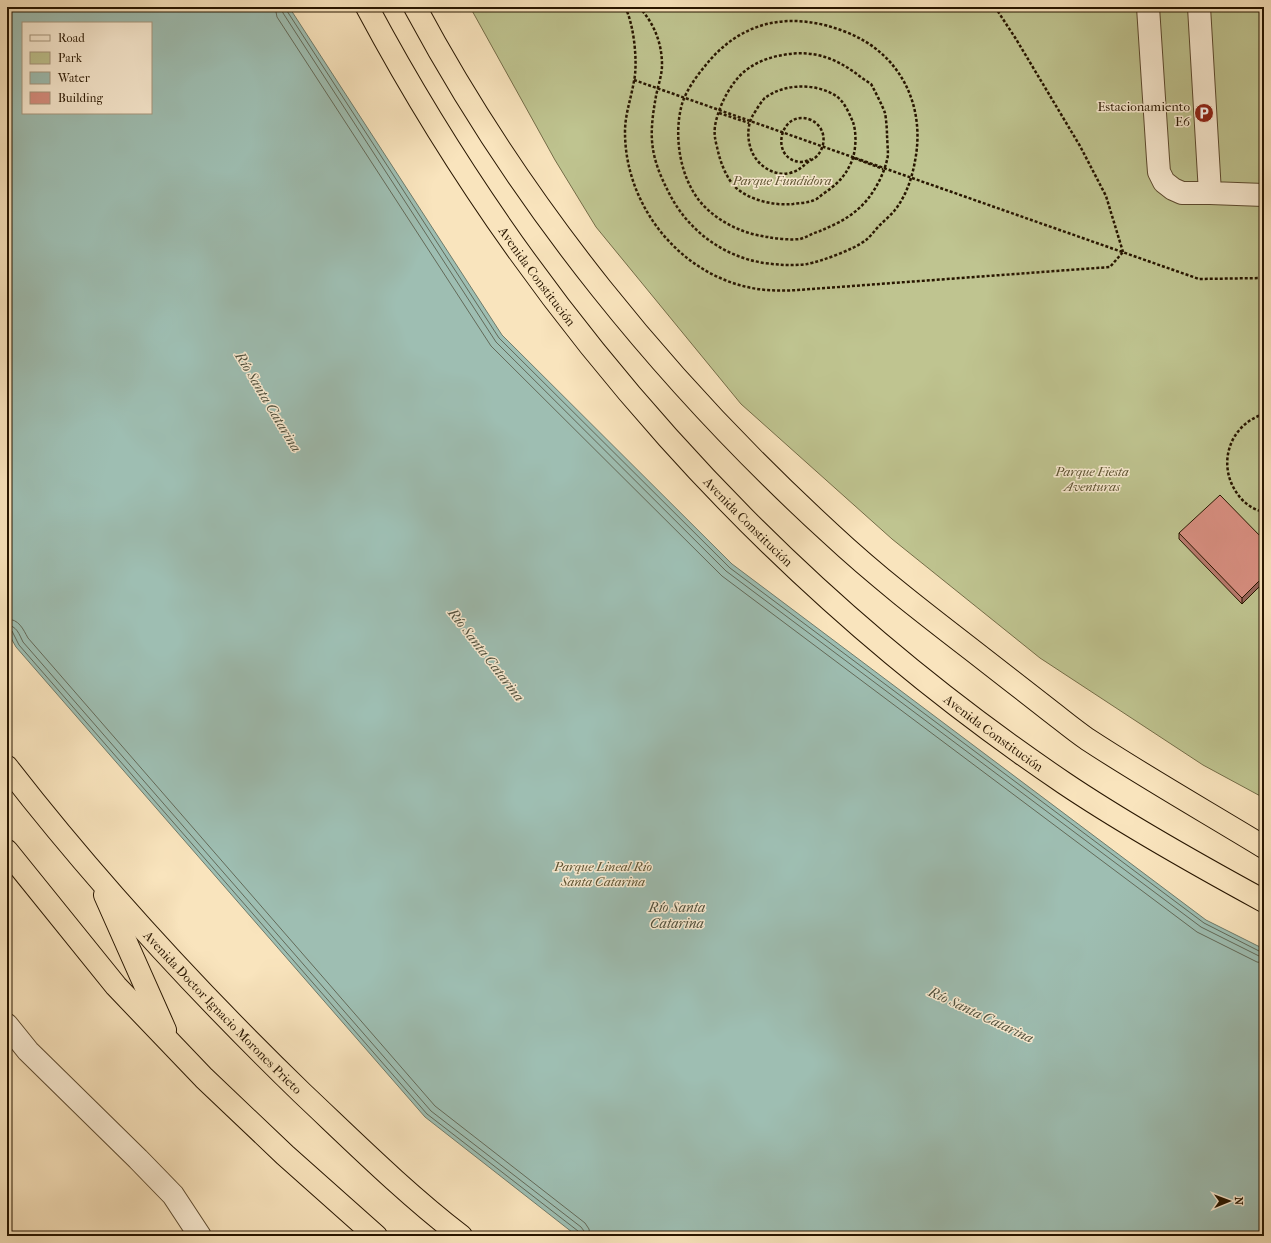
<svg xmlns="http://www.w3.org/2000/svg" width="1271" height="1243" viewBox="0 0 1271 1243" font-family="'IM FELL French Canon',serif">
<rect width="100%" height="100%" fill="#f9e4bd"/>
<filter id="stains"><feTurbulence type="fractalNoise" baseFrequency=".005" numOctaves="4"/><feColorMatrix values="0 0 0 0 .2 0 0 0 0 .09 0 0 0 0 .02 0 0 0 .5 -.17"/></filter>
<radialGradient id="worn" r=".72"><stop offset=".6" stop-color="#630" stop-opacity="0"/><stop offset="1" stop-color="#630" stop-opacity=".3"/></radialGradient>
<path fill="#bfc490" stroke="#746d48" d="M470 7H1264V798L1203 765 1040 658 892 539 741 404 596 227 555 160Z"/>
<path fill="#9ebeb2" stroke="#6f7b6b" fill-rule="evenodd" d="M7 7H289L502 335 732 564 1206 920 1264 949V1236H577L425 1117 16 647 7 631ZM23 23H151V113H23Z"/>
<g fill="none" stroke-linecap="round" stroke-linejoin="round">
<path stroke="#636a59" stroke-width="1" d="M275 7 277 17 491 346 722 576 1197 932 1257 962 1264 963
M281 7 283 13 496 342 726 571 1201 927 1259 956 1264 957
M286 7 287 11 499 338 730 568 1204 923 1261 952H1264
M7 619C19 619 23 629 28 638L435 1106 585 1223 589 1229 590 1236
M7 625C17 626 19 634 23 642L431 1111 581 1227 584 1231V1236
M7 630 12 631 19 645 427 1114 578 1231 579 1236"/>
<g stroke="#5c4a2f" stroke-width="24">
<path id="minor" d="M1148 7 1158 159 1159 172 1164 182 1173 189 1182 193H1210L1264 195
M1199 7 1210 193
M7 1025 28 1051 138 1159 173 1195 200 1236"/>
</g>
<g stroke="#281600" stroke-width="24">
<g id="highway">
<path id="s1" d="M367 7C533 318 771 585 1064 783 1128 826 1196 864 1264 901"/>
<path d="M415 7C521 205 666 383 831 534 876 576 924 613 972 650 998 670 1023 690 1049 710 1062 720 1074 730 1087 739 1145 777 1205 811 1264 847"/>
<path id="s2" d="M7 767C97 883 197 991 302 1093 354 1142 404 1192 461 1236"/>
<path d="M7 851 116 986 204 1078 285 1155 376 1236"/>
<path d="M105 895 165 1030"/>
</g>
</g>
<path stroke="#281600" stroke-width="2.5" stroke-dasharray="3 2" stroke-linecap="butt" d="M625 7C634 24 638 63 634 81 631 99 625 114 625 132 625 204 677 271 747 287 764 291 781 291 798 290L1110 267 1123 252
M639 7C654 23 662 43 662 65 662 75 658 86 656 96 653 113 650 132 653 149 655 163 661 177 667 189 686 229 721 256 764 263 779 265 793 266 807 264 822 261 853 250 866 240 871 236 875 230 880 225 885 220 891 215 895 210 906 196 912 178 915 161 926 105 900 53 846 32 795 12 747 18 710 60 699 73 687 88 682 104 673 136 680 180 703 205 720 223 744 234 768 237 778 239 791 240 800 239 807 237 813 233 820 231 832 226 847 219 857 210 872 198 885 174 888 155 888 152 887 137 887 134 887 130 886 117 885 113 883 107 874 89 871 84 868 82 865 80 862 78 838 59 815 49 783 55 770 57 756 62 745 71 730 83 718 108 715 126 714 134 715 139 717 147 720 161 725 175 734 186 748 200 774 206 793 204 800 203 808 203 814 200 818 199 820 196 823 194 836 185 844 178 851 163 856 152 857 134 853 122 849 113 844 101 836 96 817 83 784 83 765 98 762 100 755 112 753 115 748 124 747 135 750 146 754 163 772 177 790 173 798 171 802 167 808 162 811 160 814 159 817 156 827 145 826 127 811 120 780 107 768 160 801 162 805 162 808 160 811 159
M995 7 1016 39 1080 146 1106 196 1123 252
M719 113 749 123
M854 158 883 169
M912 178 1199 279 1264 278
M1264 414C1228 425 1216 467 1239 496 1245 504 1254 510 1264 512"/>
<use href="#minor" stroke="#fbedd4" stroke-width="22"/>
<use href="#highway" stroke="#f9e4bd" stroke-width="22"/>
<path stroke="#281600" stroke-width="2.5" stroke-dasharray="3 2" stroke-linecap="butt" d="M634 80 912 178"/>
</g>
<path fill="#ba7b6f" stroke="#281600" d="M1179 533 1264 540 1242 604 1179 539Z"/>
<path fill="#97645a" stroke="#281600" d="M1264 576V582L1242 604V598Z"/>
<path fill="#d88f81" stroke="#281600" d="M1220 495 1264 540V576L1242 598 1179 533Z"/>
<defs>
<g id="parking-disc" transform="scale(1)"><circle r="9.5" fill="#8f2418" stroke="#fbedd4"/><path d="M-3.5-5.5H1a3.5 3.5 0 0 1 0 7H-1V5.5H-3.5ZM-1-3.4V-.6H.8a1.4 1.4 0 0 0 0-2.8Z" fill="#fff"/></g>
</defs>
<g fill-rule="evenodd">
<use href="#parking-disc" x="1204" y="113"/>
</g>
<g text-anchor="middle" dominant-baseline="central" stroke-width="3" stroke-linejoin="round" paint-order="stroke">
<g font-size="13" fill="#281600" stroke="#fbedd4" text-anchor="end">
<text x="1190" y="106">Estacionamiento<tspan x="1190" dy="15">E6</tspan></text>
</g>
<g font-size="13" font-style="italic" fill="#5d5332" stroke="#fbedd4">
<text x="782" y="180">Parque Fundidora</text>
<text x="1092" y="471">Parque Fiesta<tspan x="1092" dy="15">Aventuras</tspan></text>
<text x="603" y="866">Parque Lineal Río<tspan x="603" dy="15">Santa Catarina</tspan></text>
</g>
<g font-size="13" fill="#281600" stroke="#fbedd4">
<text stroke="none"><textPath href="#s1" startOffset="319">Avenida Constitución</textPath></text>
<text stroke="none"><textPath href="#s1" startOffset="643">Avenida Constitución</textPath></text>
<text stroke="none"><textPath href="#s1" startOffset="967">Avenida Constitución</textPath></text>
<text stroke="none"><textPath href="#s2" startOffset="327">Avenida Doctor Ignacio Morones Prieto</textPath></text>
</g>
<g font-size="14" font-style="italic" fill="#51513e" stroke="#fbedd4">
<text transform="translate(268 402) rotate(59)">Río Santa Catarina</text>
<text transform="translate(486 655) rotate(52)">Río Santa Catarina</text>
<text x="677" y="907">Río Santa<tspan x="677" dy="16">Catarina</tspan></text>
<text transform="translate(981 1015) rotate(25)">Río Santa Catarina</text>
</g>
</g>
<rect width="1271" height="1243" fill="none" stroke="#f9e4bd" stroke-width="24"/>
<rect x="8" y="8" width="1255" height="1227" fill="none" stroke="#281600" stroke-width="2"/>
<rect x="12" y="12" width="1247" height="1219" fill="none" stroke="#281600"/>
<rect x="22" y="22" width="130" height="92" fill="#fbedd4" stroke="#a7977f"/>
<rect x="30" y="35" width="20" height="6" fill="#fbedd4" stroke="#a7977f"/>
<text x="58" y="42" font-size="12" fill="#281600">Road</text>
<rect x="30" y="52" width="20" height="12" fill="#bfc490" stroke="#a7977f"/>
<text x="58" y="62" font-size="12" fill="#281600">Park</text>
<rect x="30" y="72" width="20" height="12" fill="#9ebeb2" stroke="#a7977f"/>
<text x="58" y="82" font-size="12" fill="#281600">Water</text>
<rect x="30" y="92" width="20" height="12" fill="#d88f81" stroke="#a7977f"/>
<text x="58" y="102" font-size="12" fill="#281600">Building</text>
<g transform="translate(1229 1201) rotate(89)" stroke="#fbedd4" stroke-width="3" paint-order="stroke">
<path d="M0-3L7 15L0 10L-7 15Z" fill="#281600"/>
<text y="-6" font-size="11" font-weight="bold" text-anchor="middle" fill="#281600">N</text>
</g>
<rect width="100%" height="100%" filter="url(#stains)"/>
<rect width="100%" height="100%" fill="url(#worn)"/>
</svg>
